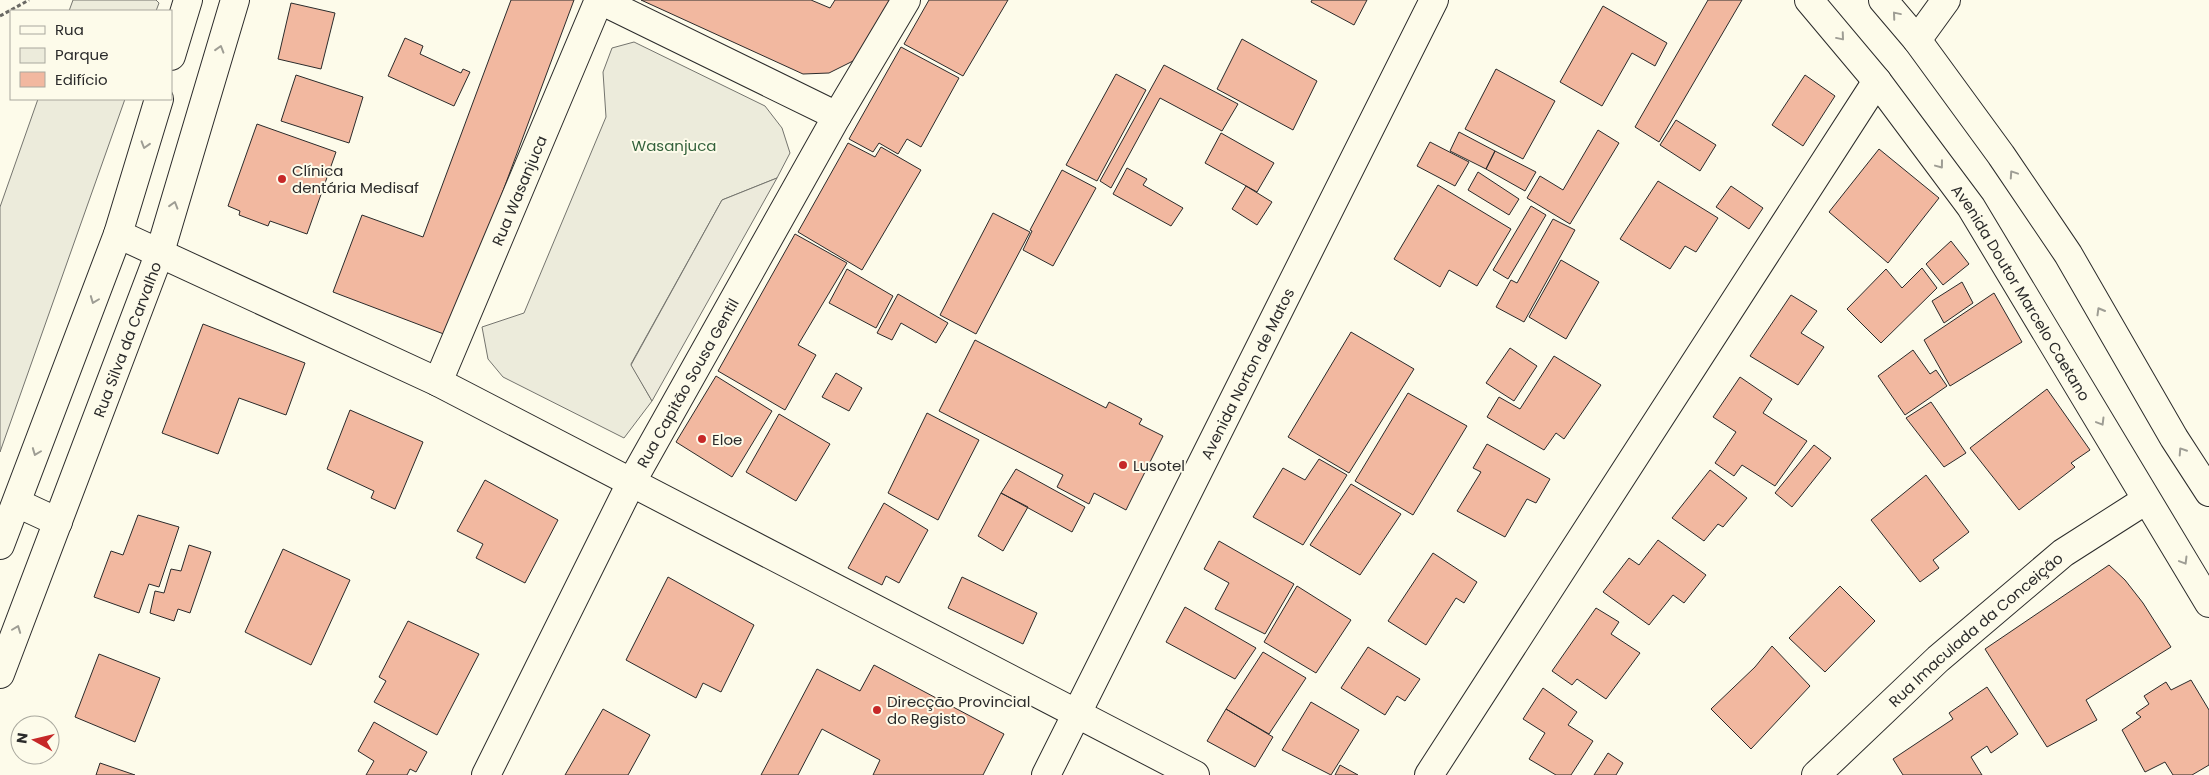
<svg xmlns="http://www.w3.org/2000/svg" width="2209" height="775" viewBox="0 0 2209 775" font-family="Poppins,sans-serif">
<rect width="100%" height="100%" fill="#fdfbea"/>
<path fill="#ecebdb" stroke="#74746e" d="M73 0H156L159 3 156 11H69Z
M634 42 765 106 782 128 790 153 777 178 722 200 631 364 652 401 624 438 503 377 488 359 482 327 524 313 606 117 603 72 612 48Z
M38 99H125L0 452V207Z"/>
<path fill="#eceadb" stroke="#74746e" d="M777 178 652 401 631 365 722 200Z"/>
<path fill="#f2b8a0" stroke="#2b2b2b" d="M511 0H574L449 336 333 292 362 215 423 237Z
M641 0H811L830 8 835 0H891L855 60 829 73 803 74Z
M929 0H1008L963 76 904 44Z
M1312 0H1367L1354 25 1311 2Z
M1708 0H1742L1659 142 1635 127Z
M291 3 335 13 321 69 278 59Z
M1603 6 1667 43 1655 66 1632 53 1602 106 1560 82Z
M405 38 423 46 420 54 461 73 463 69 470 72 454 106 388 76Z
M1242 39 1317 81 1293 130 1217 89Z
M901 47 959 78 921 147 907 139 898 154 879 143 873 152 849 139Z
M1164 65 1238 104 1222 131 1160 98 1111 188 1100 181Z
M1496 69 1555 101 1523 159 1465 129Z
M1116 74 1146 90 1097 181 1066 165Z
M296 75 363 97 349 143 281 121Z
M1805 75 1835 96 1803 146 1772 125Z
M1676 120 1716 145 1700 171 1660 145Z
M257 124 336 152 307 234 270 221 268 226 239 215 240 211 228 206Z
M1598 130 1619 143 1570 224 1527 198 1540 176 1563 190Z
M1459 132 1495 151 1486 169 1450 151Z
M1221 133 1274 163 1257 192 1205 163Z
M1430 142 1469 162 1455 186 1417 166Z
M848 143 875 157 881 147 921 170 862 270 798 232Z
M1879 149 1939 198 1888 263 1829 212Z
M1495 151 1536 172 1525 191 1486 169Z
M1127 168 1147 179 1143 185 1183 208 1171 226 1113 194Z
M1062 170 1096 188 1053 266 1023 250 1032 231 1030 230Z
M1478 172 1519 199 1509 215 1468 190Z
M1658 181 1718 218 1696 252 1685 246 1670 269 1620 239Z
M1438 185 1511 229 1477 286 1449 270 1440 287 1394 259Z
M1246 186 1272 202 1257 225 1232 209Z
M1731 186 1763 208 1749 229 1716 207Z
M1531 206 1546 215 1508 279 1493 270Z
M993 213 1030 232 976 334 940 315Z
M1553 219 1575 230 1524 322 1496 307 1511 280 1517 283Z
M795 234 847 263 798 345 816 355 785 410 718 371Z
M1951 241 1969 264 1943 285 1926 264Z
M1561 260 1599 282 1566 339 1529 317Z
M1922 268 1937 288 1881 343 1847 309 1886 269 1902 288Z
M847 269 893 296 876 328 829 303Z
M1962 282 1973 303 1944 323 1932 301Z
M1994 293 2022 342 1950 386 1924 340Z
M898 294 948 323 936 343 901 323 892 340 877 333Z
M1791 295 1817 311 1801 333 1824 347 1798 385 1750 356Z
M203 324 305 363 286 415 239 398 218 454 162 433Z
M1351 332 1414 369 1349 473 1288 437Z
M975 340 1106 408 1109 402 1142 419 1139 424 1163 436 1126 510 1094 493 1089 504 1057 487 1063 475 939 411Z
M1510 348 1537 366 1514 401 1486 383Z
M1913 350 1930 374 1936 370 1947 386 1905 415 1878 376Z
M1554 356 1601 385 1564 439 1556 433 1544 450 1487 417 1499 397 1520 409Z
M836 373 862 388 849 411 822 397Z
M716 376 772 411 732 477 676 442Z
M1740 377 1772 399 1763 413 1807 441 1775 486 1742 465 1734 476 1715 463 1736 432 1713 417Z
M2047 389 2090 450 2071 463 2075 467 2019 510 1970 448Z
M1408 393 1467 426 1413 515 1355 481Z
M1931 402 1966 453 1944 467 1906 418Z
M350 410 423 442 395 509 371 498 374 491 327 469Z
M927 413 979 440 938 520 888 493Z
M779 414 830 444 796 501 746 472Z
M1487 444 1550 479 1536 503 1527 499 1505 537 1457 511 1481 472 1473 468Z
M1814 445 1831 458 1792 507 1775 493Z
M1319 459 1347 475 1303 545 1253 517 1283 468 1305 480Z
M1016 469 1085 507 1072 532 1001 493Z
M1710 470 1747 498 1723 527 1718 524 1704 541 1672 518Z
M1926 475 1969 532 1933 560 1939 568 1920 582 1871 520Z
M485 480 558 520 525 583 476 558 483 544 457 531Z
M1351 484 1401 514 1360 575 1310 545Z
M1001 493 1028 507 1003 551 978 536Z
M884 503 928 530 899 583 886 576 882 585 848 568Z
M138 515 179 527 159 587 149 584 139 613 94 597 111 551 123 555Z
M1658 540 1706 575 1684 603 1673 595 1649 625 1603 592 1629 558 1639 565Z
M1219 541 1294 584 1265 634 1215 609 1229 583 1204 569Z
M189 545 211 552 190 613 178 609 174 621 150 613 155 591 164 593 171 569 181 571Z
M283 549 350 580 311 665 245 632Z
M1433 553 1477 582 1464 603 1456 598 1426 645 1388 621Z
M2109 565 2125 580 2143 603 2171 647 2086 700 2097 720 2047 747 1985 649Z
M668 577 754 625 721 692 703 683 696 698 626 660Z
M962 577 1037 613 1023 644 948 608Z
M1297 586 1351 620 1316 673 1264 642Z
M1840 586 1875 621 1825 672 1789 638Z
M1185 607 1256 648 1235 679 1166 642Z
M1596 608 1619 622 1611 634 1640 653 1606 699 1577 679 1572 685 1552 671Z
M408 621 479 654 437 735 374 702 386 681 379 677Z
M1772 646 1810 686 1751 749 1711 709 1755 667Z
M1368 647 1420 679 1405 701 1397 696 1385 715 1341 688Z
M1263 652 1306 678 1269 734 1226 709Z
M99 654 160 678 135 742 75 717Z
M874 665 1004 734 983 775H873L880 760 822 729 798 775H761L817 669 860 691Z
M2191 680 2209 710V765L2192 775H2173L2165 762 2145 772 2122 730 2141 717 2136 713 2149 704 2144 696 2166 682 2171 690Z
M1987 687 2018 734 1991 753 1987 746 1971 757 1982 775H1903L1893 759 1953 719 1949 713Z
M1543 688 1577 712 1568 725 1593 741 1571 775H1556L1529 759 1545 733 1523 719Z
M1311 702 1359 730 1331 775 1282 750Z
M603 709 650 735 628 775H565Z
M1226 709 1273 737 1255 767 1207 741Z
M374 722 427 752 416 772 410 769 407 775H366L374 761 358 751Z
M1608 753 1623 763 1616 775H1594Z
M100 763 135 775H96Z
M1340 765 1358 775H1335Z"/>
<g fill="none" stroke-linecap="round" stroke-linejoin="round">
<g stroke="#2b2b2b" stroke-width="30">
<g id="minor">
<path d="M600 0 837 116"/>
<path id="s1" d="M1809 0 1877 81 1971 207 2209 603"/>
<path d="M1883 0 1917 40 2001 155 2068 254 2174 438 2209 492"/>
<path d="M1917 40 1946 0"/>
<path d="M171 56 188 0"/>
<path d="M118 234 438 382 1195 775"/>
<path id="s2" d="M438 382 599 0"/>
<path d="M17 503 58 522"/>
<path d="M0 545 118 234 159 99"/>
<path id="s3" d="M0 674 160 252 235 0"/>
<path id="s4" d="M486 775 631 483 837 116 906 0"/>
<path d="M1429 775 1877 81"/>
<path id="s5" d="M1816 775 1938 659 2063 553 2146 500"/>
</g>
</g>
<g stroke="#2b2b2b" stroke-width="30">
<g id="major">
<path id="s6" d="M1046 775 1434 0"/>
</g>
</g>
<path stroke="#6a6964" stroke-width="3" stroke-dasharray="4 2.5" stroke-linecap="butt" d="M0 16 29 0"/>
<use href="#minor" stroke="#fdfbea" stroke-width="28"/>
<use href="#major" stroke="#fdfbea" stroke-width="28"/>
</g>
<defs><path id="oneway-chevron" d="M-2-3.5L2.5 0L-2 3.5" fill="none" stroke-width="1.6" stroke-linecap="round" stroke-linejoin="round" transform="scale(1.25)"/></defs>
<g stroke="#9e9d94">
<use href="#oneway-chevron" transform="translate(1896 15) rotate(-130)"/>
<use href="#oneway-chevron" transform="translate(1841 37) rotate(50)"/>
<use href="#oneway-chevron" transform="translate(220 49) rotate(-73)"/>
<use href="#oneway-chevron" transform="translate(145 145) rotate(107)"/>
<use href="#oneway-chevron" transform="translate(1940 165) rotate(53)"/>
<use href="#oneway-chevron" transform="translate(2013 174) rotate(-124)"/>
<use href="#oneway-chevron" transform="translate(174 205) rotate(-73)"/>
<use href="#oneway-chevron" transform="translate(94 300) rotate(111)"/>
<use href="#oneway-chevron" transform="translate(2100 311) rotate(-120)"/>
<use href="#oneway-chevron" transform="translate(2101 422) rotate(59)"/>
<use href="#oneway-chevron" transform="translate(2182 451) rotate(-123)"/>
<use href="#oneway-chevron" transform="translate(36 452) rotate(111)"/>
<use href="#oneway-chevron" transform="translate(2184 561) rotate(59)"/>
<use href="#oneway-chevron" transform="translate(17 629) rotate(-69)"/>
</g>
<g fill="#c62828" stroke="#fdfbea" stroke-width="2">
<circle cx="282" cy="179" r="5"/>
<circle cx="702" cy="439" r="5"/>
<circle cx="1123" cy="465" r="5"/>
<circle cx="877" cy="710" r="5"/>
</g>
<g text-anchor="middle" dominant-baseline="central" stroke-width="4" stroke-linejoin="round" paint-order="stroke">
<g font-size="15" fill="#34623c" stroke="#fdfbea">
<text x="674" y="145">Wasanjuca</text>
</g>
<g font-size="15" fill="#2b2b2b" stroke="#fdfbea" text-anchor="start">
<text x="292" y="170">Clínica<tspan x="292" dy="17">dentária Medisaf</tspan></text>
<text x="712" y="439">Eloe</text>
<text x="1133" y="465">Lusotel</text>
<text x="887" y="701">Direcção Provincial<tspan x="887" dy="17">do Registo</tspan></text>
</g>
<g font-size="15" fill="#2b2b2b" stroke="#fdfbea">
<text stroke="none"><textPath href="#s2" startOffset="208">Rua Wasanjuca</textPath></text>
<text stroke="none"><textPath href="#s1" startOffset="362">Avenida Doutor Marcelo Caetano</textPath></text>
<text stroke="none"><textPath href="#s3" startOffset="358">Rua Silva da Carvalho</textPath></text>
<text stroke="none"><textPath href="#s6" startOffset="449">Avenida Norton de Matos</textPath></text>
<text stroke="none"><textPath href="#s4" startOffset="441">Rua Capitão Sousa Gentil</textPath></text>
<text stroke="none"><textPath href="#s5" startOffset="216">Rua Imaculada da Conceição</textPath></text>
</g>
</g>
<rect x="10" y="10" width="162" height="90" fill="#fdfbea" stroke="#a9a89e"/>
<rect x="20" y="26" width="25" height="8" fill="#fdfbea" stroke="#a9a89e"/>
<text x="55" y="35" font-size="15" fill="#2b2b2b">Rua</text>
<rect x="20" y="48" width="25" height="15" fill="#ecebdb" stroke="#a9a89e"/>
<text x="55" y="60" font-size="15" fill="#2b2b2b">Parque</text>
<rect x="20" y="72" width="25" height="15" fill="#f2b8a0" stroke="#a9a89e"/>
<text x="55" y="85" font-size="15" fill="#2b2b2b">Edifício</text>
<g transform="translate(35 740) rotate(278)"><circle r="24" fill="#fdfbea" stroke="#a9a89e"/>
<path d="M0-4L9 19L0 12L-9 19Z" fill="#c62828"/>
<text y="-8" font-size="14" font-weight="bold" text-anchor="middle" fill="#2b2b2b">N</text>
</g>
</svg>
